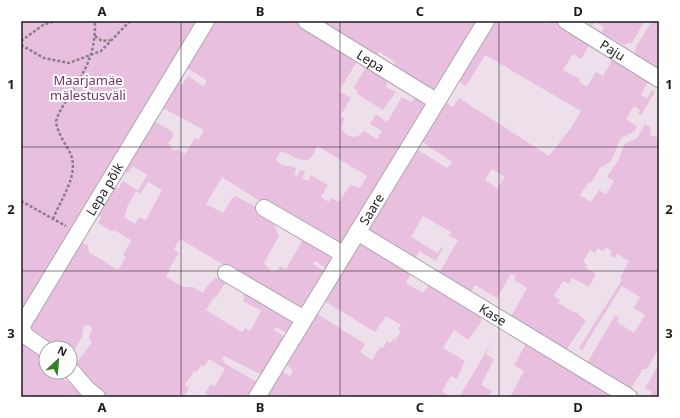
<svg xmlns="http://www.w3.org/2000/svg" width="680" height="418" viewBox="0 0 680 418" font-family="'Noto Sans',sans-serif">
<rect width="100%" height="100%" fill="#eee0eb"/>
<path fill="#e9bfe0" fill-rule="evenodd" d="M21 21H206L21 328Z
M211 21H297L358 60 339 91 351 98 340 116 344 118 342 129C347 139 358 139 364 131L377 139 382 131 370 124 376 114 387 122 402 97 411 102 416 97 422 101 424 106 340 245 264 204 222 177 206 204 223 213 233 197 236 196 261 210 271 218 279 236 264 263 271 271 278 270 280 266 286 269 304 238 324 251 329 256 331 263 327 269 315 261 313 264 326 272 302 309H299L180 239 174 249 179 253 169 269 170 270 166 277 184 287H193L203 293C208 284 212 279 222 275L229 280 223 286 216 298 214 297 206 310 242 332 245 328 250 331 261 311 243 301 244 298 242 290 296 319 287 333 276 327 274 330 285 337 262 375 224 356 222 359 226 364 257 382 251 397H209L205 393 211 384 215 386 225 369 209 359 204 367 201 365 197 372 194 371 185 385 189 388 185 395 187 397H104L75 365 92 342 89 337 92 331 90 325 84 326 82 337 70 357V348H51L27 327 78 240 88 246 89 252 118 270 126 257 123 255 131 240 114 230 113 232 98 223 101 217 94 213 111 185 118 189 123 181 138 191 147 175 133 166 128 173 122 168 151 119 173 132 172 133 174 135 168 144 171 145 170 148 176 151 177 149 185 154 195 138 199 140 204 130 159 106 175 80 182 85 188 76 203 86 206 83V80L184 66ZM317 146 367 176 360 188 350 185 339 202 331 198 329 202 321 197 328 185 311 175 308 181 302 178 305 172 300 170 297 176 294 174 297 168 280 164 276 160 280 152C291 152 294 161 308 160L313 155ZM148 182 162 190 146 220 139 217 135 224 124 217 127 210 126 209 136 191 140 194Z
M314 21H479L435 89 433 91 394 67 395 62 380 52 375 56Z
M493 21H543L547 24 549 21H558L590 44 581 59 573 54 563 70 580 79 579 82 587 87 596 72 603 76 614 57 649 80 641 95 647 98 652 90 655 92 641 115 638 113 640 110 634 106 626 119 637 126 635 131 621 138 611 161 600 168 591 183 589 182 580 195 591 202 599 190 606 194 614 181 607 177 619 159 623 147 626 143 637 138 645 124 651 128 650 135 659 138V348L647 369H643L630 390 587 363 615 315 619 318 617 322 634 333 645 315 634 308 640 297 622 286 582 350 579 348 622 280 620 278 629 261 617 254 614 258 610 255 612 251 606 247 603 251 598 248 595 253 590 250 583 262 587 264 586 268 596 274 589 287 572 278 569 284 563 281 554 296 560 300 558 303 575 313 576 312 586 321 566 350 510 318 527 288 514 280 516 276 511 274 497 298 475 285 471 292 438 275 458 240 449 236 451 232 423 216 411 237 438 253 441 247 443 248 436 261 419 251 414 261 369 231V227L416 149 447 168 452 162 419 140 443 100 453 107 459 98 549 156 573 125 581 111 485 55 466 86 457 80ZM492 169 505 177 497 188 485 180Z
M585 21H645L631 44 629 43 624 45 606 35H600L604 27 595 22 592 26Z
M652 21H659V72L634 56 636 47Z
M367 66 387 80 386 87 396 92 383 110 357 94 358 91 353 88Z
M358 244H364L411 273 406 283 423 293 430 283 482 314 481 322 468 340 454 330 443 348 465 361 457 379 451 376 442 391 451 397H263L281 371 290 376 293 371 285 363 316 313 365 344 360 352 372 360 380 347 383 348 387 341 390 343 393 339 395 340 401 331 398 329 401 325 386 316 375 332 323 300Z
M495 337 486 354 494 359 481 385 492 391 489 397H459Z
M21 338 46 356V372H61L59 376 85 393 83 397H21Z
M527 342 615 397H510L524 371 514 365Z
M659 364V397H650L652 392 645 388Z"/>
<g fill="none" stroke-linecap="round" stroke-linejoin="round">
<g stroke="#b2a4af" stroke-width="18">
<g id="minor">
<path id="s1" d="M306 21 436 101"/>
<path id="s2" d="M566 21 659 79"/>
<path d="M264 208 343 254"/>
<path id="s3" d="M357 232 629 397"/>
<path d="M226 273 304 319"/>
<path id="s4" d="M46 350 26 336 21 328 24 322 206 21"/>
<path d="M70 369 87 389 97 397"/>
<path id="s5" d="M257 397 486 21"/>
</g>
</g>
<path stroke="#897f87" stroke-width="2.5" stroke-dasharray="3 2" stroke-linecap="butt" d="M95 36 102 41 110 40
M21 41 43 25 55 21
M21 45 44 58 69 63 101 51 130 21
M21 201 66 226
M53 219C60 200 79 176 71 155 66 144 57 133 56 121L59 113C78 79 96 63 95 21"/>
<use href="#minor" stroke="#fff" stroke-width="16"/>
</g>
<path fill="none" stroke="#1f1a1e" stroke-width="1" stroke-opacity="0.55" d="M181 21V397M340 21V397M499 21V397M21 147H659M21 271H659"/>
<g text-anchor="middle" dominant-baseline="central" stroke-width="4" stroke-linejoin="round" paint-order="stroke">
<g font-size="13" fill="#1f1a1e" stroke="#fff">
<text stroke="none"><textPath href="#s2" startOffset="55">Paju</textPath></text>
<text stroke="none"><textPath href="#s1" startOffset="76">Lepa</textPath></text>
<text stroke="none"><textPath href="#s4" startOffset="196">Lepa põik</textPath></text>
<text stroke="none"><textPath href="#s5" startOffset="220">Saare</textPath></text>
<text stroke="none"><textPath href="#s3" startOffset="159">Kase</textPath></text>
</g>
<g font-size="13" fill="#723868" stroke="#fff">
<text x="88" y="80">Maarjamäe<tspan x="88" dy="15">mälestusväli</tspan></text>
</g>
</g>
<rect width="680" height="418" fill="none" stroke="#ffffff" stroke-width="44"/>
<g transform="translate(58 360) rotate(26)"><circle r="19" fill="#ffffff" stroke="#a5a3a5"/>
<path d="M0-3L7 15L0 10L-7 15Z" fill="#368128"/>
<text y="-6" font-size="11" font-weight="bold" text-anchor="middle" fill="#1f1a1e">N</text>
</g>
<rect x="22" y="22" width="636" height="374" fill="none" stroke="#1f1a1e" stroke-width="1.5"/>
<g font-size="13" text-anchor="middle" font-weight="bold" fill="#1f1a1e">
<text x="102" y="16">A</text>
<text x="260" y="16">B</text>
<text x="420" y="16">C</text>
<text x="578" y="16">D</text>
<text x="11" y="89">1</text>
<text x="669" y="89">1</text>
<text x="11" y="214">2</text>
<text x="669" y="214">2</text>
<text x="11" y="338">3</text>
<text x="669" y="338">3</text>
<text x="102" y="412">A</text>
<text x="260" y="412">B</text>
<text x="420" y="412">C</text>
<text x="578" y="412">D</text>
</g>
</svg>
